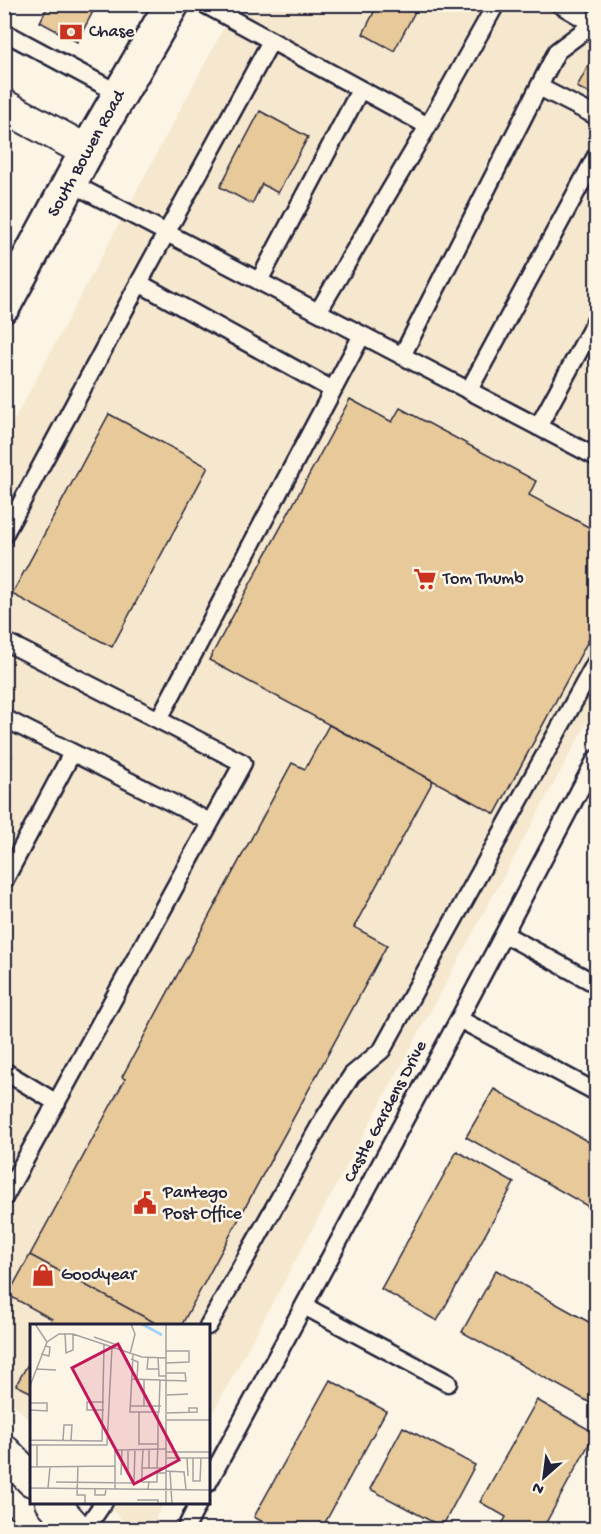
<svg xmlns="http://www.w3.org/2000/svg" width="601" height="1534" viewBox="0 0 601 1534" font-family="'Gochi Hand',sans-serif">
<rect width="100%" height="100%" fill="#fcf5e5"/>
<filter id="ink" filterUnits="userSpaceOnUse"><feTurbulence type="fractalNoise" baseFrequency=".0167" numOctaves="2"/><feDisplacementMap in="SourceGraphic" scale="12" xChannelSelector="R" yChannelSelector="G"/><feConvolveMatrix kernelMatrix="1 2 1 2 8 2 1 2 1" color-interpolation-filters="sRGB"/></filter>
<g filter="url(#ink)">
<path fill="#f6e8ce" d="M236 5H596V706L209 1420 208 1326H32L31 1423 5 1394V437Z
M105 1503H164L149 1530 131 1529Z"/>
<path fill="#e7c99a" stroke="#22223b" stroke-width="1.5" d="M49 4H97L77 42 40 22Z
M378 4H419L394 51 363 34Z
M596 51V86L592 95 577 87Z
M260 111 308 137 278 193 262 184 252 204 220 187Z
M350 399 392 422 400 408 536 481 529 495 596 531V626L495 814 209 660Z
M109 414 208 467 112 647 12 594Z
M329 725 433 781 354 927 387 945 181 1326H161L30 1255 125 1079 122 1077 292 763 305 769Z
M4 752 12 756 4 770Z
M494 1089 596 1146V1211L466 1137Z
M457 1151 514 1183 437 1321 381 1289Z
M30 1255 161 1326H48L52 1319 8 1295Z
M496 1270 596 1326V1406L462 1332Z
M32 1357V1393L16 1385Z
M330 1380 386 1411 321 1530H277L254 1517Z
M537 1400 595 1433 542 1530H499L506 1517 480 1502Z
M403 1427 475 1465 442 1527 370 1489Z"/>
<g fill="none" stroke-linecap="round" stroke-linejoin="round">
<g stroke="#22223b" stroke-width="21">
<path id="lane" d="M204 4 428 126 496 4
M559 4 593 24 596 18
M4 32 120 94
M271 41 139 283 333 390
M539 87 596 116
M71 183 596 457
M259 281 360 90
M318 312 428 126
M402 356 557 51 593 24
M469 390 596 156
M538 427 596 320
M4 535 139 283
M4 641 243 763 4 1198
M4 718 210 822
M159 719 362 335
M4 881 72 753
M504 934 596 984
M459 1019 596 1092
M4 1071 57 1103
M304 1306 448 1383
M208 1326 324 1118 352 1075 382 1050 596 662
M208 1483 459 1019 596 759
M4 1523 10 1530
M85 1530 104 1502
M185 1530 199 1502"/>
</g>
<g stroke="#22223b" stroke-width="36">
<path id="street" d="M4 106 87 151
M4 1451 32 1480
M52 1502 77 1530"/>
</g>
<g stroke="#22223b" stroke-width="38">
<path id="secondary" d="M4 305 87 151 172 4"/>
</g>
<use href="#lane" stroke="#fcf5e5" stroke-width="16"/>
<use href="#street" stroke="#fcf5e5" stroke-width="32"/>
<use href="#secondary" stroke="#fcf5e5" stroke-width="33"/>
</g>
</g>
<defs>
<g id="bank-bare" transform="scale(1.8)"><path d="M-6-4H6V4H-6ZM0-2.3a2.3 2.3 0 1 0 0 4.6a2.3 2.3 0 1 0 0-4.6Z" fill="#c8321e" stroke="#fcf5e5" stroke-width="2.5" paint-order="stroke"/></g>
<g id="supermarket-bare" transform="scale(1.8)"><path d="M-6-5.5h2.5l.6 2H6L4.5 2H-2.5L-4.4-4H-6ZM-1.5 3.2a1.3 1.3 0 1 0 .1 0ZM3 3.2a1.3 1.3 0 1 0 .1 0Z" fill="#c8321e" stroke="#fcf5e5" stroke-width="2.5" paint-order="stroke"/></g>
<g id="civic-bare" transform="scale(1.8)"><path d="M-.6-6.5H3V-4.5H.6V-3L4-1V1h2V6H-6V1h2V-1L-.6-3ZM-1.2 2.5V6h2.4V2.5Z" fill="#c8321e" stroke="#fcf5e5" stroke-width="2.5" paint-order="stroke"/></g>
<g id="shop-bare" transform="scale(1.8)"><path d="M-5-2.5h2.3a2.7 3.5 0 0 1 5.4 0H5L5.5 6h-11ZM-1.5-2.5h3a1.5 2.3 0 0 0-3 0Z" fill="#c8321e" stroke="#fcf5e5" stroke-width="2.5" paint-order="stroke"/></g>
</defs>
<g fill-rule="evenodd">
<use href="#bank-bare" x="71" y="32"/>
<use href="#supermarket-bare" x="425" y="579"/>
<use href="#civic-bare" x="145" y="1203"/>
<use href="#shop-bare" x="43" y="1275"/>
</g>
<g text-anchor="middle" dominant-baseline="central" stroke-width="5" stroke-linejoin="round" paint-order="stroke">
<g font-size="18" fill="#22223b" stroke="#fcf5e5" text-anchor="start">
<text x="89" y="32">Chase</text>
<text x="443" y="579">Tom Thumb</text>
<text x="163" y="1193">Pantego<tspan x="163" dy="21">Post Office</tspan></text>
<text x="61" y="1275">Goodyear</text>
</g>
<g font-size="18" fill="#22223b" stroke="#fcf5e5">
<text transform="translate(87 154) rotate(-61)">South Bowen Road</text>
<text transform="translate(386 1112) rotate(-62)">Castle Gardens Drive</text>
</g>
</g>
<g transform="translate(30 1324)">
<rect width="180" height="180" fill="#fcf5e5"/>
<path fill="none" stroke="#9fd2fd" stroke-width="3" d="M112 0 132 11"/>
<path fill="none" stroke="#a5a1a1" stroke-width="1.5" d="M5 0 17 18M136 0V180M35 9 36 29 43 26V10M64 13 90 22 89 26M136 27H159V38L136 39M11 30 19 32 20 23 15 22M100 30 105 10 101 0M103 31 100 88H129L130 56 156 57 155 49H137M118 34 117 45H128M128 34 129 52H136M101 35 108 38 107 55M6 45 26 46M101 55 130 56M114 56V82M0 62 17 18 29 10H43L112 33 136 34M137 71 158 70M74 78H57V86H74M0 79V129M0 79H17V87L1 86M100 82H131M109 88V121M137 89 167 88V84H159V88M137 96H180M0 116 72 117 74 21M33 116 34 101H42L41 116M109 120H128L127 144M128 120V88M0 121H77L82 23M7 121V143M119 125V144M137 128H180M137 134H180M157 134 158 152M163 134V157H170L171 134M48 142 47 171H55V180M0 143 85 142M112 144 113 125M136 147 154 148 156 165M140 148 142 180M91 151 92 125M98 151V125M26 158 104 159M104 158 105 125M119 158H127V149H136M0 164 180 166M18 164 20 143M65 164V171H75L76 165M85 165V126L137 125M118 165 119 158H112V144H136M107 176H128V180"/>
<path fill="#c2185b" fill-opacity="0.15" stroke="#c2185b" stroke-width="3" d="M88 20 149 136 104 160 42 44Z"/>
<rect width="180" height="180" fill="none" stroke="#22223b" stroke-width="3"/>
</g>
<rect width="601" height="1534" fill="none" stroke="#fcf5e5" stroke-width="24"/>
<rect x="12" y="12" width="577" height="1510" fill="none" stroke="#22223b" stroke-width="2" filter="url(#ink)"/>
<g transform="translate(544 1477) rotate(208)" stroke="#fcf5e5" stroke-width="4.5" paint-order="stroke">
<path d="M0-4.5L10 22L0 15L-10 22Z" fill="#22223b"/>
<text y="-9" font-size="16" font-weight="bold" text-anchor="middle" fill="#22223b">N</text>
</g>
</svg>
